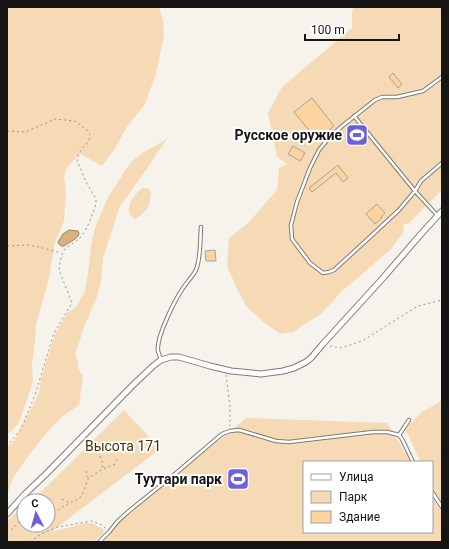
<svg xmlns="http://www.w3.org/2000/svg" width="449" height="549" viewBox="0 0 449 549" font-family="Roboto,sans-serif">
<rect width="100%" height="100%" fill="#f6f2ec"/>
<path fill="#f6dab6" d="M7 7H159L163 20 164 36 156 74 145 104 126 128 116 147 102 166 80 154 68 166 64 176 66 191 64 221 55 242 49 278 36 325 35 342 32 364 33 382 19 423 7 435Z
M354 7H442V190L408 224H403L404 232 390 250 342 291 322 313 293 332 280 334 266 324 247 307 239 293 227 266 229 238 248 223 277 190 279 168 287 164 289 165 277 157 268 113 282 87 352 28V11Z
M167 139 132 190 120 206 103 258 101 281 96 300 85 324 75 355 78 362V369L83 376 79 405 63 416 49 430 29 455 14 476 7 495V448L15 439 39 393 41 379 55 334 68 312 76 307 85 291 89 266 91 246 95 228 108 197 131 162 144 152Z
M142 188H147L151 192C150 205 148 212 135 219L130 215C129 212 128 210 129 208 129 200 137 193 142 188Z
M442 400V504H440L432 487V462H421L405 429 423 411 437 404Z
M124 410 160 449 51 532 86 523H92L103 529 104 533 93 542H7V521L24 506V525H48V501H30L46 487Z
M246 418 387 423 411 462H304V532H432V496L439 508 442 507V542H95Z"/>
<path fill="#d9b27f" stroke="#9f835f" d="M69 230 78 231 79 233 78 236 75 239 64 246H61L59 244 58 242 63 234Z"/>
<path fill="#fdd4a0" stroke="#a5a19c" d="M393 73 402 84 398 88 389 77Z
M312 98 334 126 317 140 294 112Z
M293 146 305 153 300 161 288 154Z
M338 165 348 178 343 182 336 173 312 192 309 188Z
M377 204 385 213 381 217 382 218 375 224 366 214Z
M215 250 216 261H206L205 251Z"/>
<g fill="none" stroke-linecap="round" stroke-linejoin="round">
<g stroke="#7e7a75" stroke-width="4.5">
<path id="service" d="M442 77 423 91 397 97H382L375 100 341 127 328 139 319 150 310 168 297 202 291 225 292 239 310 263 323 273 329 272 334 270 370 237 399 210 415 191 421 181 442 163
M354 116 415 191 437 215
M161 360C160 357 159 354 158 351 156 337 175 300 183 288 187 282 193 276 196 270 201 258 200 240 201 227
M409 420 399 435 402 439 413 462
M432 492 442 507
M99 542 109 532 118 521 129 511 175 474 222 434 230 431 239 430 276 441 289 442 373 432H387L399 435"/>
</g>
<g stroke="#7e7a75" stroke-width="7">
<path id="minor" d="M7 514 25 494 47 473 133 385 153 366 161 360 171 357H179L210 366 231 371 242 372 261 374 283 371 294 368 306 362 311 358 322 345 383 278 421 234 442 211"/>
</g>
<path stroke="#97938f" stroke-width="1" stroke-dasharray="2 3" stroke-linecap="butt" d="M7 131 25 132 55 119 75 121 87 130 90 135 89 140 79 153 77 160 86 182 96 199V204L90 221 85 231 80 238 65 249 62 254 60 262 59 270 72 303 54 333 35 395 21 429 7 446
M7 246 28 245 39 247 61 253
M330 346 341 348 362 341 418 306 442 300
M226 375 230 406V426
M100 456 103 464 102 469
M86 471 88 476 87 480
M62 499 68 502
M48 511 58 510 69 503 79 499 83 493 87 481 89 478 99 471 115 464 118 457
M11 530 24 517
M30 542 41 534 58 527 92 521 102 525 106 529"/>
<use href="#service" stroke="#fff" stroke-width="2.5"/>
<use href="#minor" stroke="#fff" stroke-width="5"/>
</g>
<defs>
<g id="stadium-square" transform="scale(1.15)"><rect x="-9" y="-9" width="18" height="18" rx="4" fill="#6c61db" stroke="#fff"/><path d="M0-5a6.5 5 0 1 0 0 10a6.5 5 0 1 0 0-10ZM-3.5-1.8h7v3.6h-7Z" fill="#fff"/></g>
</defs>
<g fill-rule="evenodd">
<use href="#stadium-square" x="357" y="135"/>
<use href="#stadium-square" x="238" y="479"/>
</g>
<g text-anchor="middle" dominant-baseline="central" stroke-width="4" stroke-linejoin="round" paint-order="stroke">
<g font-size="14" font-weight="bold" fill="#171513" stroke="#fff" text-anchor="end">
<text x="342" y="135">Русское оружие</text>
<text x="222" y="479">Туутари парк</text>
</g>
<g font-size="14" fill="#492e03" stroke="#fff">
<text x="123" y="446">Высота 171</text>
</g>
</g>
<rect width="449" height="549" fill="none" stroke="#171513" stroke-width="16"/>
<rect x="303" y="461" width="130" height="72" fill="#ffffff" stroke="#a2a1a1"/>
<rect x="311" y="474" width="20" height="6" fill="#ffffff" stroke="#a2a1a1"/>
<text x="339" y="481" font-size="12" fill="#171513">Улица</text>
<rect x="311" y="491" width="20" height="12" fill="#f6dab6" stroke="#a2a1a1"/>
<text x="339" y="501" font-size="12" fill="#171513">Парк</text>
<rect x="311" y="511" width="20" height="12" fill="#fdd4a0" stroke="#a2a1a1"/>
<text x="339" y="521" font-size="12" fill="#171513">Здание</text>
<g transform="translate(36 513) rotate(354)"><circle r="19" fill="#ffffff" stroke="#a2a1a1"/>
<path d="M0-3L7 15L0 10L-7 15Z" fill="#6c61db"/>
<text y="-6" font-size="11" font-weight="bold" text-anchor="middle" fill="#171513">С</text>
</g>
<path d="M305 34v6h94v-6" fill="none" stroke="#171513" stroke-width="2"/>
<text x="311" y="34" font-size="12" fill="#171513" stroke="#ffffff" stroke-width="3" paint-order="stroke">100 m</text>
</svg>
